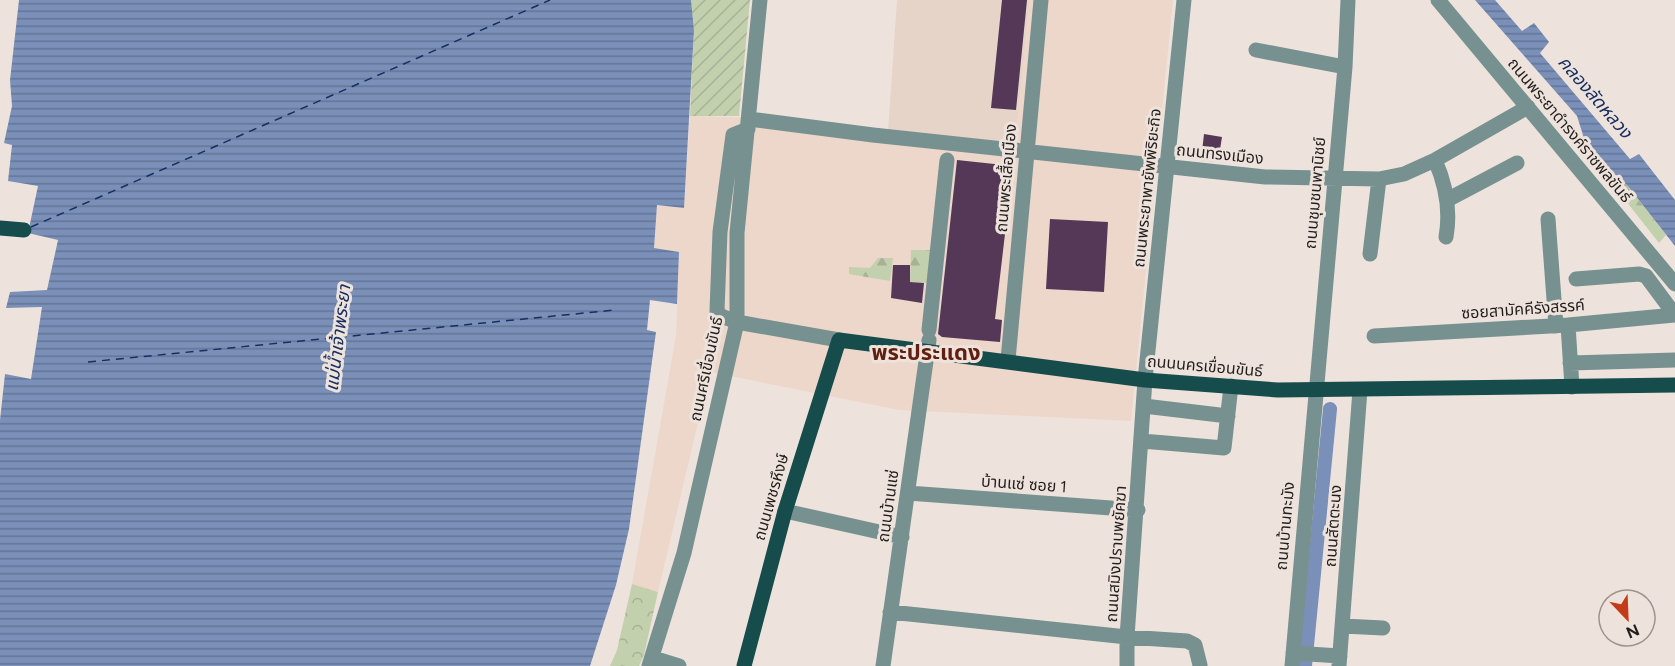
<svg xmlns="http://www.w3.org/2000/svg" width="1675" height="666" viewBox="0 0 1675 666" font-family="Figtree,'Noto Sans Thai',sans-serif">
<defs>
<pattern id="forest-firs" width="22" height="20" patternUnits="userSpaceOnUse" patternTransform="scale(1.5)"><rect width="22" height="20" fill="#c3d0ae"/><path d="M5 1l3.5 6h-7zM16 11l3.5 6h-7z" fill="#a7b295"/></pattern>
<pattern id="park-crowns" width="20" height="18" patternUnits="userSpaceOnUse" patternTransform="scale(1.5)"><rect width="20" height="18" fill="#c3d0ae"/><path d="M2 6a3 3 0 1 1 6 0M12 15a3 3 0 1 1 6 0" fill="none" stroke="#a7b295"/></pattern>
<pattern id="garden-furrows" width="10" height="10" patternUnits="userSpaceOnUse" patternTransform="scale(1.5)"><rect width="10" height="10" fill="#c3d0ae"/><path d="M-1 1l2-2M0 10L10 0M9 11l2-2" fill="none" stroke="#a7b295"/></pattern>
<pattern id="water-rules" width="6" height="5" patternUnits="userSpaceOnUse" patternTransform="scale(1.5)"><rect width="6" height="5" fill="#7b90b8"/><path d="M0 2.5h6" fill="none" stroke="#647595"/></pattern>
</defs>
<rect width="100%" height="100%" fill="#eee3dc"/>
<path fill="#edd6ca" d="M1030 0H1173L1131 421 899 410 710 372 658 592 632 584 676 336 679 252 654 249 657 205 684 207 690 116 764 118 1015 147Z"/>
<path fill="#e6d4c9" d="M897 0H1030L1015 147 888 131Z"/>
<path fill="url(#forest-firs)" d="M1581 144 1627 185 1666 235 1659 243Z
M911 250H934L929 283 910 282Z
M878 258H893L890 281 849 274V267L870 268Z"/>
<path fill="url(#park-crowns)" d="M632 584 658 592 644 655 639 666H610L617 650Z"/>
<path fill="url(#garden-furrows)" d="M691 0H750L739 116H690L694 30Z"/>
<path fill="url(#water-rules)" d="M19 0H691L694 30 684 208 657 205 654 248 679 252 677 304 650 300 647 330 656 332 629 529 616 585 590 666H0V420L5 374 31 379 42 307 6 308 10 292 47 290 58 240 28 233 38 186 8 181 12 145 4 143 12 106 10 80Z
M1475 0H1495L1522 31 1534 23 1549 42 1540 53 1630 159 1639 154 1675 200V246L1627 185 1581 144 1583 135 1577 116Z"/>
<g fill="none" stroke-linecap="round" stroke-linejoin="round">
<path stroke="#7b90b8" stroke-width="14" d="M1305 666 1330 409"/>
<path stroke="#172f62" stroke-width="1.5" stroke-dasharray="8 6" stroke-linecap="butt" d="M31 227 550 0
M88 362 615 310"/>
</g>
<path fill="#553857" d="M1002 0H1027L1016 110 991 108Z
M1204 134 1222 137 1218 162 1201 160Z
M957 160 1013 166 995 319 1002 320 1000 342 942 337 938 334Z
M1050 219 1108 222 1104 292 1046 289Z
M893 265H910V282L924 283 922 303 891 298Z"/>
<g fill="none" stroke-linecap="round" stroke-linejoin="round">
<path stroke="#779190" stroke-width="15" d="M1438 0 1675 284
M1256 50 1345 67
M749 119 873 135 1265 177 1379 179 1404 174 1435 160 1528 107
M748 129 733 135 720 232 717 311 721 316 737 322 839 340
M1435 160C1446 185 1451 209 1446 237
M1447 200 1517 163
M1548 219 1556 326
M1370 254 1379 179
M1576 279 1639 274 1646 276 1675 315
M1568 325 1572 387
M929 330 947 160
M1374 336 1568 325 1675 315
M1008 360 1041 0
M1570 363 1675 360
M1144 406 1228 416
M1142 441 1224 448 1231 386
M908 493 1138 510
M785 511 902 537
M890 612 1127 637 1145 380 1184 0
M1343 626 1383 628
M1293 653 1340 656
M653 658 679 666
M649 666 684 553 737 322V233L760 0
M883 666 929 340
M1127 666V637L1187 641 1195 645 1200 665
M1292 666 1345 67 1348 0
M1339 666 1360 390"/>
<path stroke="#164c4c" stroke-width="15" d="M0 228 24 230
M744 666 785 511 839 340 1145 380 1278 390 1675 385"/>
</g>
<g text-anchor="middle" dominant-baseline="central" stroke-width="6" stroke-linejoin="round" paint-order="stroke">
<g font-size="16" fill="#221e1c" stroke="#eee3dc">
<text transform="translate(1570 130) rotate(50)">ถนนพระยาดำรงค์ราชพลขันธ์</text>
<text transform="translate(1220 154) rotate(6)">ถนนทรงเมือง</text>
<text transform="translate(1006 178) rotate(-85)">ถนนพระเสื้อเมือง</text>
<text transform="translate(1147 188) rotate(-84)">ถนนพระยาพายัพพิริยะกิจ</text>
<text transform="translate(1315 193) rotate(-85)">ถนนชุมชนพานิชย์</text>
<text transform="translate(1523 309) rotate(-4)">ซอยสามัคคีรังสรรค์</text>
<text transform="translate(1205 366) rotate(5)">ถนนนครเขื่อนขันธ์</text>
<text transform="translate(706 369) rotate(-78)">ถนนศรีเขื่อนขันธ์</text>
<text transform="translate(1024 484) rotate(4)">บ้านแซ่ ซอย 1</text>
<text transform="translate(771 497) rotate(-74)">ถนนเพชรหึงษ์</text>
<text transform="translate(888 506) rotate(-82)">ถนนบ้านแซ่</text>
<text transform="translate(1285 526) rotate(-85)">ถนนบ้านทะมัง</text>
<text transform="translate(1333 526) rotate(-86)">ถนนสัตตะนง</text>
<text transform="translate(1116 554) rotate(-86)">ถนนสมิงปราบพยัคฆา</text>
</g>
<g font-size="18" font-style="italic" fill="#172f62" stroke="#eee3dc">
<text transform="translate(1595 97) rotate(49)">คลองลัดหลวง</text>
<text transform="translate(338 338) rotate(-83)">แม่น้ำเจ้าพระยา</text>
</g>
<g font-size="22" font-weight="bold" fill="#621f10" stroke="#eee3dc">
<text x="926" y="352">พระประแดง</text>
</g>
</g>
<g transform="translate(1627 618) rotate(157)"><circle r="28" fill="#eee3dc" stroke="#9c948f" stroke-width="1.5"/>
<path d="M0-4.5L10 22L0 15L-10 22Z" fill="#c43b18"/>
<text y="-9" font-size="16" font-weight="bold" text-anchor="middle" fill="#221e1c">N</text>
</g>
</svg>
